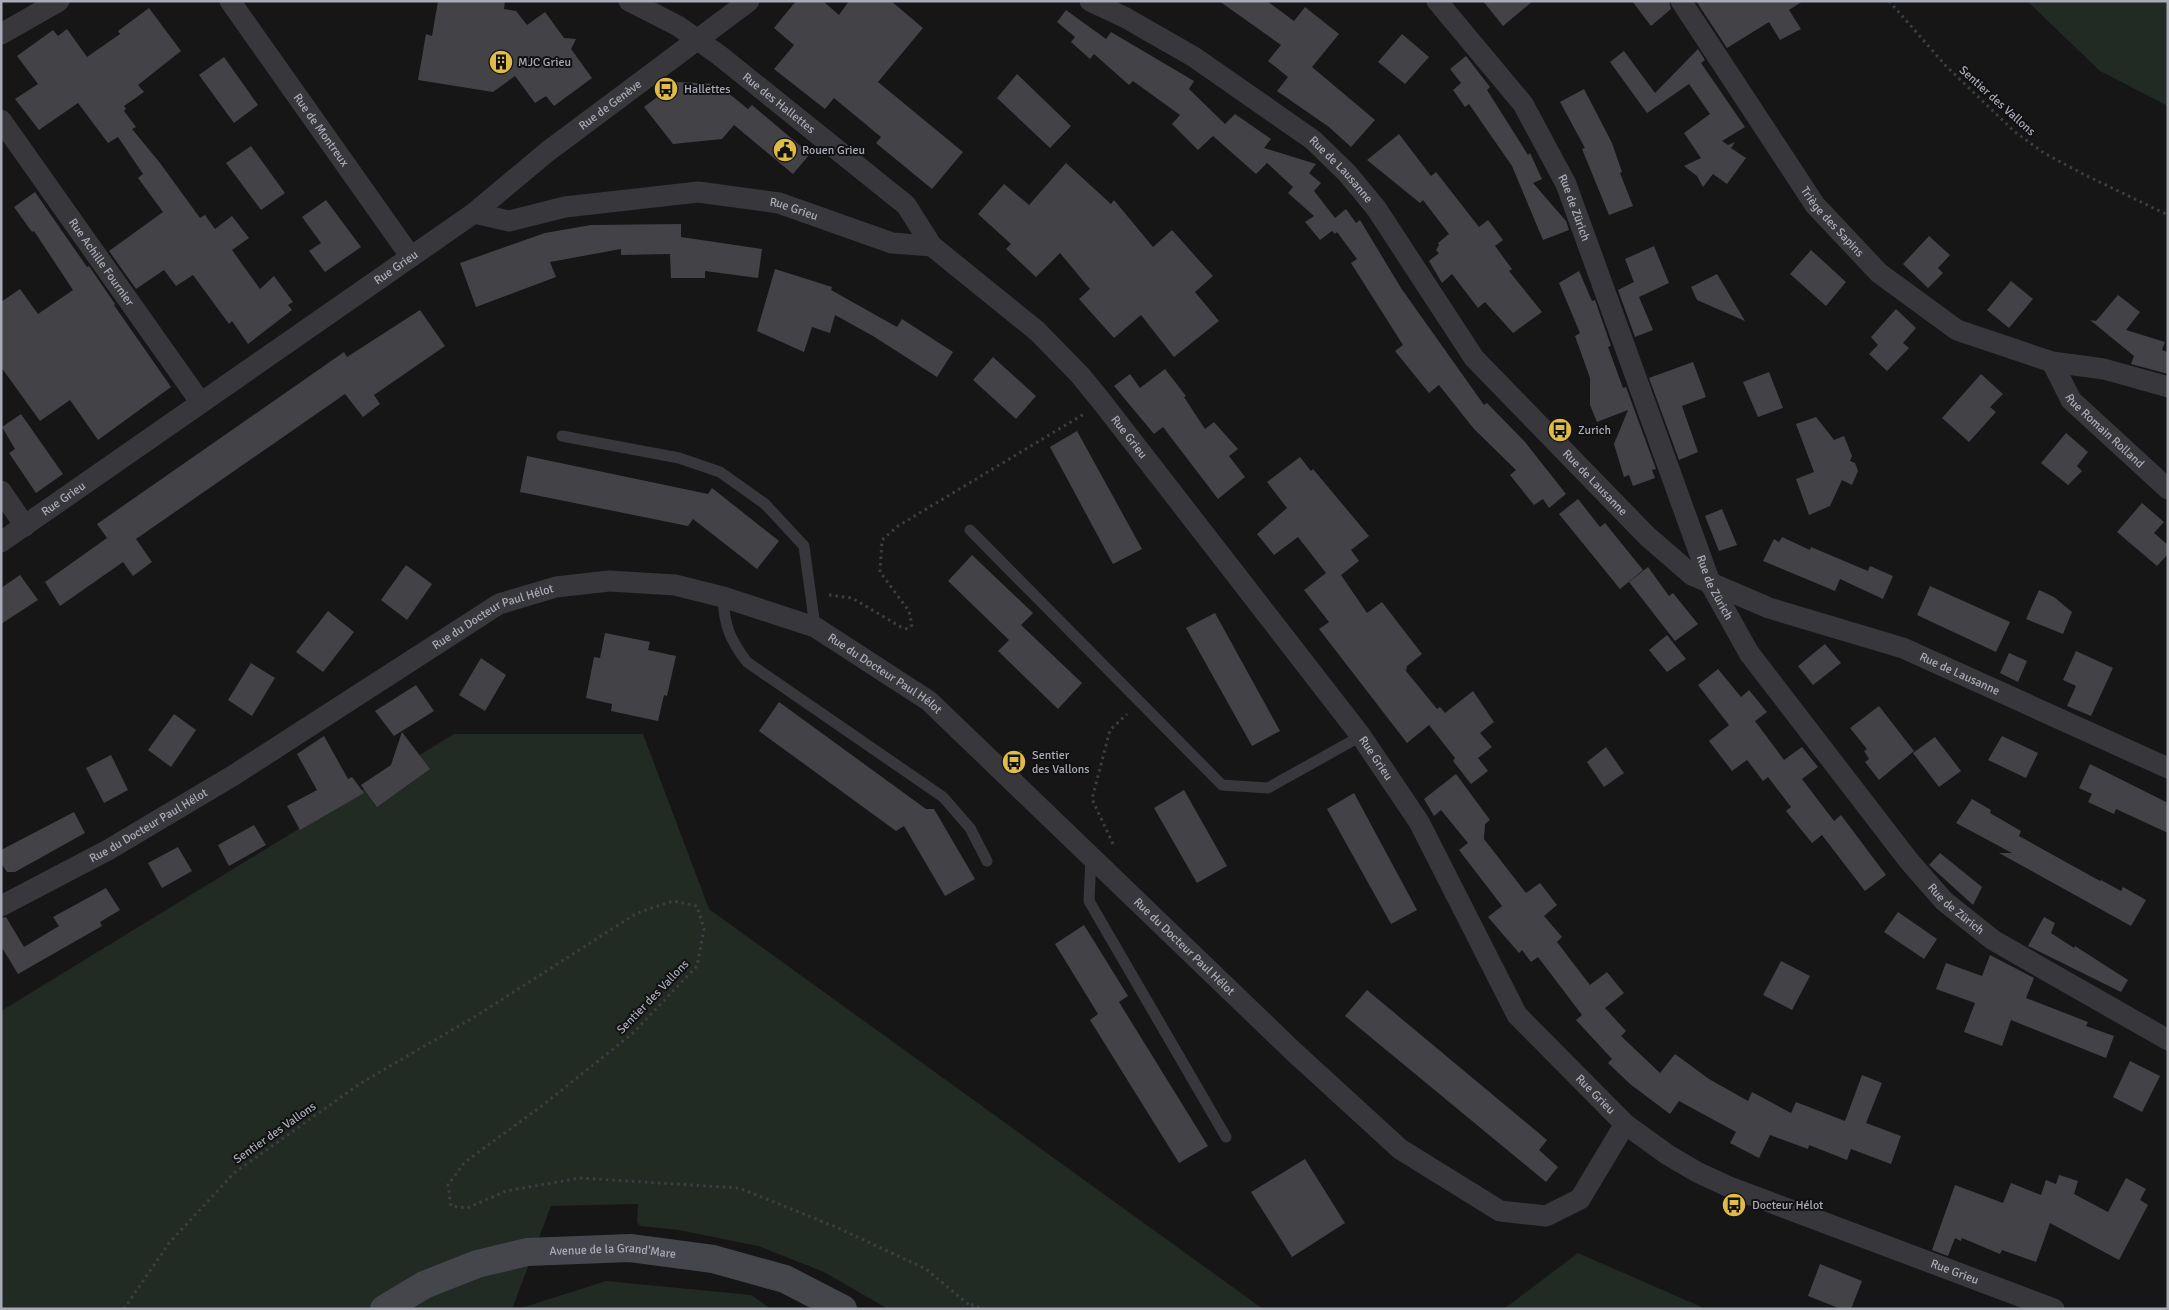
<svg xmlns="http://www.w3.org/2000/svg" width="2169" height="1310" viewBox="0 0 2169 1310" font-family="Signika,sans-serif">
<rect width="100%" height="100%" fill="#161617"/>
<path fill="#222a24" d="M2027 1H2168V106L2100 71Z
M454 734H643L709 909 1263 1309H888L824 1272 758 1246 679 1230 640 1226 637 1222 638 1204 551 1206 512 1309H1V1011Z
M1578 1253 1706 1309H1504Z
M606 1281 751 1295 771 1309H518Z"/>
<path fill="#434347" d="M438 1H505L504 9 516 11 527 25 545 12 564 38 576 39 571 49 592 78 554 106 546 96 535 103 515 76 493 92 418 80 426 34 432 36Z
M796 1H823L839 15 849 1H891L923 28 878 82 963 152 932 189 876 143 881 137 834 98 825 109 774 69 794 45 774 28Z
M1219 1H1267L1294 21 1305 7 1339 34 1312 67 1375 120 1351 147 1329 127 1277 91 1288 77 1268 61 1281 45Z
M1483 1H1533L1503 26Z
M1632 1H1669L1671 9 1651 26Z
M1696 1H1803L1789 10 1801 29 1780 40 1769 22 1727 48Z
M149 8 181 51 138 85 144 92 124 106 126 109 124 111 136 127 132 129 160 163 200 218 205 215 215 229 232 216 249 238 232 250 260 289 274 276 293 302 288 305 292 310 248 344 232 321 229 324 193 275 176 286 164 270 136 289 109 251 163 212 138 178 143 174 118 137 108 143 78 103 39 130 15 99 38 84 17 56 53 30 58 36 67 29 87 57 120 34 118 31Z
M1066 10 1106 39 1111 32 1194 81 1189 89 1225 124 1235 114 1271 139 1264 148 1316 164 1309 173 1321 183 1314 191 1335 218 1346 209 1356 223 1360 220 1401 288 1484 405 1487 403 1525 442 1566 494 1549 508 1543 499 1534 505 1510 475 1516 470 1474 429 1439 385 1429 393 1395 351 1403 345 1351 263 1357 259 1337 232 1335 234 1332 231 1320 240 1305 222 1314 216 1288 193 1293 187 1267 163 1256 174 1213 136 1198 150 1172 124 1180 115 1133 81 1129 85 1094 54 1090 59 1071 42 1075 37 1057 22Z
M1402 34 1429 57 1405 84 1378 62Z
M1698 49 1705 60 1701 63 1745 127 1722 141 1728 145 1735 142 1731 148 1746 158 1727 184 1713 174 1703 187 1697 176 1684 166 1701 158 1684 133 1710 114 1689 84 1647 113 1610 62 1624 51 1655 93Z
M1466 56 1490 87 1487 90 1528 155 1530 153 1542 179 1533 183 1566 221 1569 230 1543 240 1512 166 1469 104 1465 107 1453 90 1461 83 1450 69Z
M224 57 258 105 234 123 199 75Z
M1017 74 1071 126 1050 148 997 98Z
M677 82 717 84 748 109 752 105 810 154 793 174 734 125 722 139 673 144 644 107Z
M1584 89 1612 143 1622 172 1620 173 1633 206 1609 215 1582 149 1585 148 1560 102Z
M1399 134 1431 176 1436 172 1479 227 1488 220 1503 240 1495 246 1512 269 1509 271 1542 312 1513 333 1485 302 1478 308 1452 274 1442 283 1429 261 1439 253 1436 250 1439 245 1438 243 1449 234 1423 200 1420 203 1367 160Z
M251 146 285 193 261 210 226 163Z
M1066 163 1111 204 1114 200 1153 247 1172 230 1213 276 1195 292 1219 321 1174 357 1141 315 1114 338 1079 299 1090 289 1060 253 1036 277 1006 249 1011 244 978 214 1004 184 1029 205Z
M35 192 87 267 89 266 115 304 114 305 171 387 98 440 70 400 40 421 1 367V302L20 289 38 314 73 290 34 231 32 232 14 207Z
M326 200 361 247 325 272 309 251 321 243 302 217Z
M681 224V237L762 249 758 278 705 271V278H671L670 254 621 255V249L550 262 556 277 476 307 460 263 545 233 591 225Z
M1929 236 1950 255 1938 268 1943 273 1928 288 1903 264Z
M1654 246 1669 283 1639 297 1653 330 1635 337 1618 290 1634 282 1637 290 1625 259Z
M1811 250 1846 282 1826 306 1790 274Z
M775 269 832 287 831 290 897 327 902 319 953 352 937 377 873 336 835 315 830 333 812 327 804 352 757 331Z
M1579 271 1592 301 1595 300 1611 346 1608 347 1623 388 1626 387 1656 469 1652 470 1655 478 1633 486 1629 475 1624 477 1614 444 1628 410 1597 422 1590 405V378L1575 336 1580 333 1559 283Z
M1717 274 1745 321 1697 300 1691 287Z
M2011 281 2033 299 2009 328 1987 310Z
M2118 295 2140 312 2126 330 2165 342 2162 350 2168 352V374L2131 364 2134 356 2090 320 2096 321Z
M1896 309 1916 328 1903 343 1909 348 1887 371 1869 354 1878 345 1871 337Z
M420 310 445 346 374 395 380 404 363 417 345 394 136 539 152 562 133 576 123 562 60 606 45 582 107 538 97 524 344 352 347 357Z
M993 357 1036 396 1016 419 973 380Z
M1693 362 1706 397 1682 406 1698 452 1679 460 1649 378Z
M1165 369 1186 396 1184 397 1205 429 1214 422 1238 449 1229 456 1245 477 1218 499 1163 427 1154 434 1114 386 1130 374 1140 388Z
M1769 372 1783 408 1758 417 1743 382Z
M1981 374 2003 394 1990 407 1996 412 1969 442 1942 418Z
M21 414 63 474 36 493 9 453 15 449 2 427Z
M1816 417 1834 440 1844 436 1852 456 1850 461 1855 463 1858 471 1852 485 1842 480 1830 506 1809 515 1796 479 1814 472 1796 424Z
M1077 431 1142 549 1113 564 1050 447Z
M2066 433 2088 452 2077 466 2082 471 2068 485 2041 463Z
M527 456 708 494 712 488 779 541 757 569 693 519 688 526 520 492Z
M1300 457 1311 471 1313 469 1369 536 1351 550 1359 561 1341 575 1367 613 1382 602 1422 654 1407 666 1406 671 1437 709 1440 707 1445 713 1473 691 1494 722 1480 733 1492 747 1478 758 1488 771 1471 784 1453 761 1455 758 1429 725 1407 743 1319 629 1329 622 1304 590 1326 573 1298 537 1274 555 1257 534 1287 508 1267 482Z
M1578 499 1600 527 1605 523 1643 570 1620 589 1559 514Z
M2142 503 2164 522 2154 533 2168 545V554L2157 566 2117 532Z
M1722 509 1737 545 1719 551 1705 516Z
M1782 537 1810 550 1811 547 1868 571 1870 566 1893 576 1883 599 1840 579 1835 591 1763 561 1774 539 1779 542Z
M972 555 1033 613 1021 625 1082 683 1058 709 998 651 1009 640 948 581Z
M406 565 432 584 407 620 381 600Z
M1648 567 1669 596 1673 593 1698 624 1675 641 1629 582Z
M20 575 38 600 1 624V588Z
M1930 586 2010 622 1996 652 1917 615Z
M2039 590 2054 597 2072 612 2063 634 2026 619Z
M328 611 354 632 323 672 296 652Z
M1215 613 1280 731 1252 746 1186 628Z
M605 633 650 642 648 650 676 656 667 696 664 695 658 721 611 711 612 704 586 698 594 657 600 658Z
M1667 635 1686 659 1667 672 1649 650Z
M1825 644 1841 663 1813 685 1798 666Z
M2076 651 2113 668 2091 716 2067 706 2076 686 2063 680Z
M2009 653 2027 661 2018 682 2000 673Z
M481 658 506 675 485 711 459 695Z
M251 663 275 678 252 716 228 700Z
M1718 669 1741 697 1749 690 1767 712 1755 721 1784 760 1802 747 1818 767 1802 779 1834 821 1841 815 1886 875 1865 891 1822 835 1812 843 1786 811 1791 807 1768 777 1763 781 1747 760 1732 771 1709 741 1729 725 1698 685Z
M416 685 434 711 394 736 375 711Z
M779 702 926 809H934L975 879 945 896 904 826 896 831 759 731Z
M1879 706 1914 751 1879 780 1865 762 1869 759 1864 751 1867 749 1850 728Z
M174 714 196 730 171 767 148 750Z
M402 732 430 769 377 807 361 785 391 765Z
M324 736 348 779 352 777 364 793 300 830 287 806 317 790 297 754Z
M2002 736 2038 753 2026 778 1988 760Z
M1935 737 1961 771 1939 787 1913 753Z
M1606 747 1624 773 1604 787 1587 762Z
M111 755 128 790 104 803 86 768Z
M2090 764 2168 803V833L2116 809 2114 814 2088 802 2092 794 2079 788Z
M1456 774 1490 820 1485 824 1484 839 1526 893 1540 883 1557 905 1544 916 1562 937 1557 942 1573 963 1590 985 1607 972 1624 993 1605 1008 1626 1031 1621 1036 1660 1073 1675 1054 1709 1079 1748 1101 1752 1092 1791 1113 1796 1102 1845 1121 1862 1075 1882 1083 1866 1123 1901 1136 1891 1164 1851 1149 1847 1160 1809 1145 1808 1149 1770 1135 1759 1158 1730 1143 1736 1132 1679 1101 1670 1114 1630 1084 1608 1063 1612 1059 1576 1020 1582 1015 1538 957 1531 962 1522 950 1519 953 1488 917 1502 906 1459 850 1468 843 1441 810 1434 816 1424 799Z
M1184 790 1227 866 1197 883 1154 808Z
M1354 793 1417 910 1391 924 1327 809Z
M1972 799 1991 810 1990 813 2021 831 2019 836 2100 881 2101 880 2121 891 2123 887 2146 900 2131 926 1999 853H2012L1956 823Z
M74 812 85 833 15 872H7L1 863V850Z
M254 825 266 845 229 866 218 845Z
M178 847 192 871 162 888 148 863Z
M1940 853 1982 887 1973 905 1929 865Z
M106 888 120 910 100 922 102 926 18 974 1 946V918L6 917 24 947 59 926 53 917Z
M1898 912 1937 939 1924 959 1884 932Z
M2044 917 2055 923 2051 933 2074 948 2075 946 2128 980 2121 992 2028 946Z
M1084 925 1128 996 1119 1002 1208 1146 1179 1163 1090 1020 1098 1014 1055 944Z
M1990 955 2034 978 2026 998 2088 1022 2086 1026 2114 1036 2106 1058 2011 1020 2002 1046 1964 1032 1975 1003 1936 989 1946 963 1982 976Z
M1781 961 1810 976 1792 1010 1763 995Z
M1367 990 1547 1140 1539 1150 1558 1167 1546 1182 1345 1016Z
M2130 1061 2160 1076 2142 1112 2113 1097Z
M1305 1159 1345 1223 1292 1257 1251 1192Z
M2059 1175 2078 1181 2074 1194 2108 1212 2126 1178 2146 1189 2140 1200 2148 1205 2119 1260 2050 1223 2036 1262 2002 1250 2000 1254 1962 1238 1961 1241 1955 1238 1948 1256 1932 1250 1955 1185 2003 1203 2011 1183 2041 1195 2046 1180 2056 1184Z
M1820 1264 1862 1281 1851 1309H1841L1808 1296Z"/>
<g fill="none" stroke-linecap="round" stroke-linejoin="round">
<path stroke="#3d3e43" stroke-width="3" stroke-dasharray="2.5 4" stroke-linecap="butt" d="M1889 1 1946 66 2015 132 2044 153 2083 174 2168 215
M829 595 852 598 901 627 908 629 912 625 909 611 880 572 882 540 898 526 1084 414
M1113 844 1092 799 1110 730 1127 714
M971 1304 982 1309
M124 1309 169 1243 234 1173 361 1083 476 1016 637 913 673 901 697 906 704 929 697 966 633 1033 543 1105 465 1162 448 1185 451 1206 467 1208 506 1191 580 1178 739 1188 836 1227 926 1269 974 1309"/>
<path stroke="#37373c" stroke-width="11" d="M562 436 679 458 720 472 765 504 804 546 815 627
M970 530 1222 785 1268 788 1361 736
M723 597C724 625 730 640 747 662L943 797 970 828 987 861
M1091 857 1089 901 1226 1137"/>
<g stroke="#37373c" stroke-width="21">
<path id="s1" d="M230 1 411 257"/>
<path id="s2" d="M629 1 678 26 719 55 906 205 932 246"/>
<path id="s3" d="M1090 1 1126 18 1194 57 1313 140 1347 173 1376 208 1474 358 1647 536 1692 575 1769 608 1903 648 2168 768"/>
<path id="s4" d="M1437 1 1523 104 1566 184 1711 585 1749 653 1909 861 1944 901 1993 940 2168 1040"/>
<path id="s5" d="M1681 1 1815 205 1879 273 1957 330 2052 362 2104 369 2168 387"/>
<path d="M1 34 59 1"/>
<path id="s6" d="M1 120 201 403"/>
<path id="s7" d="M474 213 509 221 565 207 698 192 779 203 892 243 932 246 1037 331 1080 375 1102 402 1361 736 1419 822 1517 1015 1625 1124 1668 1155 1697 1172 1727 1186 2054 1309"/>
<path id="s8" d="M2052 362 2071 400 2168 489"/>
<path d="M1 491 25 526"/>
<path id="s9" d="M1 542 474 213 547 152 749 1"/>
<path id="s10" d="M1 906 108 850 234 775 499 604 556 587 609 581 675 585 723 597 815 627 929 701 1294 1052 1400 1149 1500 1211 1546 1216 1580 1199 1625 1124"/>
</g>
<path stroke="#45464c" stroke-width="28" id="s11" d="M384 1309 424 1285 477 1264 527 1252 630 1248 713 1259 785 1279 843 1309"/>
</g>
<defs>
<g id="building-disc" transform="scale(1.25)"><circle r="9.5" fill="#dfbb47" stroke="#111112"/><path d="M-4-6H4V6H1V3H-1V6H-4ZM-2.5-4.3h1.7v1.8h-1.7ZM.8-4.3h1.7v1.8H.8ZM-2.5-1h1.7V.8h-1.7ZM.8-1h1.7V.8H.8Z" fill="#111"/></g>
<g id="bus-disc" transform="scale(1.25)"><circle r="9.5" fill="#dfbb47" stroke="#111112"/><path d="M-5-6H5V4H4V6H2V4H-2V6H-4V4H-5ZM-3.5-4V0h7V-4ZM-3.5 1.2v1.5H-2V1.2ZM2 1.2v1.5H3.5V1.2Z" fill="#111"/></g>
<g id="civic-disc" transform="scale(1.25)"><circle r="9.5" fill="#dfbb47" stroke="#111112"/><path d="M-.6-6.5H3V-4.5H.6V-3L4-1V1h2V6H-6V1h2V-1L-.6-3ZM-1.2 2.5V6h2.4V2.5Z" fill="#111"/></g>
</defs>
<g fill-rule="evenodd">
<use href="#building-disc" x="501" y="62"/>
<use href="#bus-disc" x="666" y="89"/>
<use href="#civic-disc" x="785" y="150"/>
<use href="#bus-disc" x="1560" y="430"/>
<use href="#bus-disc" x="1014" y="762"/>
<use href="#bus-disc" x="1734" y="1205"/>
</g>
<g text-anchor="middle" dominant-baseline="central" stroke-width="4" stroke-linejoin="round" paint-order="stroke">
<g font-size="12" fill="#a9acb6" stroke="#111112" text-anchor="start">
<text x="518" y="62">MJC Grieu</text>
<text x="684" y="89">Hallettes</text>
<text x="802" y="150">Rouen Grieu</text>
<text x="1578" y="430">Zurich</text>
<text x="1032" y="755">Sentier<tspan x="1032" dy="14">des Vallons</tspan></text>
<text x="1752" y="1205">Docteur Hélot</text>
</g>
<g font-size="12" fill="#a9acb6" stroke="#111112">
<text transform="translate(1997 101) rotate(42)">Sentier des Vallons</text>
<text stroke="none"><textPath href="#s2" startOffset="182">Rue des Hallettes</textPath></text>
<text stroke="none"><textPath href="#s9" startOffset="750">Rue de Genève</textPath></text>
<text stroke="none"><textPath href="#s1" startOffset="158">Rue de Montreux</textPath></text>
<text stroke="none"><textPath href="#s3" startOffset="304">Rue de Lausanne</textPath></text>
<text stroke="none"><textPath href="#s4" startOffset="250">Rue de Zürich</textPath></text>
<text stroke="none"><textPath href="#s7" startOffset="325">Rue Grieu</textPath></text>
<text stroke="none"><textPath href="#s5" startOffset="268">Triège des Sapins</textPath></text>
<text stroke="none"><textPath href="#s6" startOffset="174">Rue Achille Fournier</textPath></text>
<text stroke="none"><textPath href="#s9" startOffset="481">Rue Grieu</textPath></text>
<text stroke="none"><textPath href="#s8" startOffset="88">Rue Romain Rolland</textPath></text>
<text stroke="none"><textPath href="#s7" startOffset="745">Rue Grieu</textPath></text>
<text stroke="none"><textPath href="#s3" startOffset="709">Rue de Lausanne</textPath></text>
<text stroke="none"><textPath href="#s9" startOffset="76">Rue Grieu</textPath></text>
<text stroke="none"><textPath href="#s4" startOffset="655">Rue de Zürich</textPath></text>
<text stroke="none"><textPath href="#s10" startOffset="572">Rue du Docteur Paul Hélot</textPath></text>
<text stroke="none"><textPath href="#s3" startOffset="1129">Rue de Lausanne</textPath></text>
<text stroke="none"><textPath href="#s10" startOffset="992">Rue du Docteur Paul Hélot</textPath></text>
<text stroke="none"><textPath href="#s7" startOffset="1150">Rue Grieu</textPath></text>
<text stroke="none"><textPath href="#s10" startOffset="168">Rue du Docteur Paul Hélot</textPath></text>
<text stroke="none"><textPath href="#s4" startOffset="1059">Rue de Zürich</textPath></text>
<text stroke="none"><textPath href="#s10" startOffset="1398">Rue du Docteur Paul Hélot</textPath></text>
<text transform="translate(653 997) rotate(-46)">Sentier des Vallons</text>
<text stroke="none"><textPath href="#s7" startOffset="1555">Rue Grieu</textPath></text>
<text transform="translate(275 1133) rotate(-35)">Sentier des Vallons</text>
<text stroke="none"><textPath href="#s11" startOffset="241">Avenue de la Grand'Mare</textPath></text>
<text stroke="none"><textPath href="#s7" startOffset="1960">Rue Grieu</textPath></text>
</g>
</g>
<rect width="2169" height="1310" fill="none" stroke="#a9acb6" stroke-width="5"/>
</svg>
